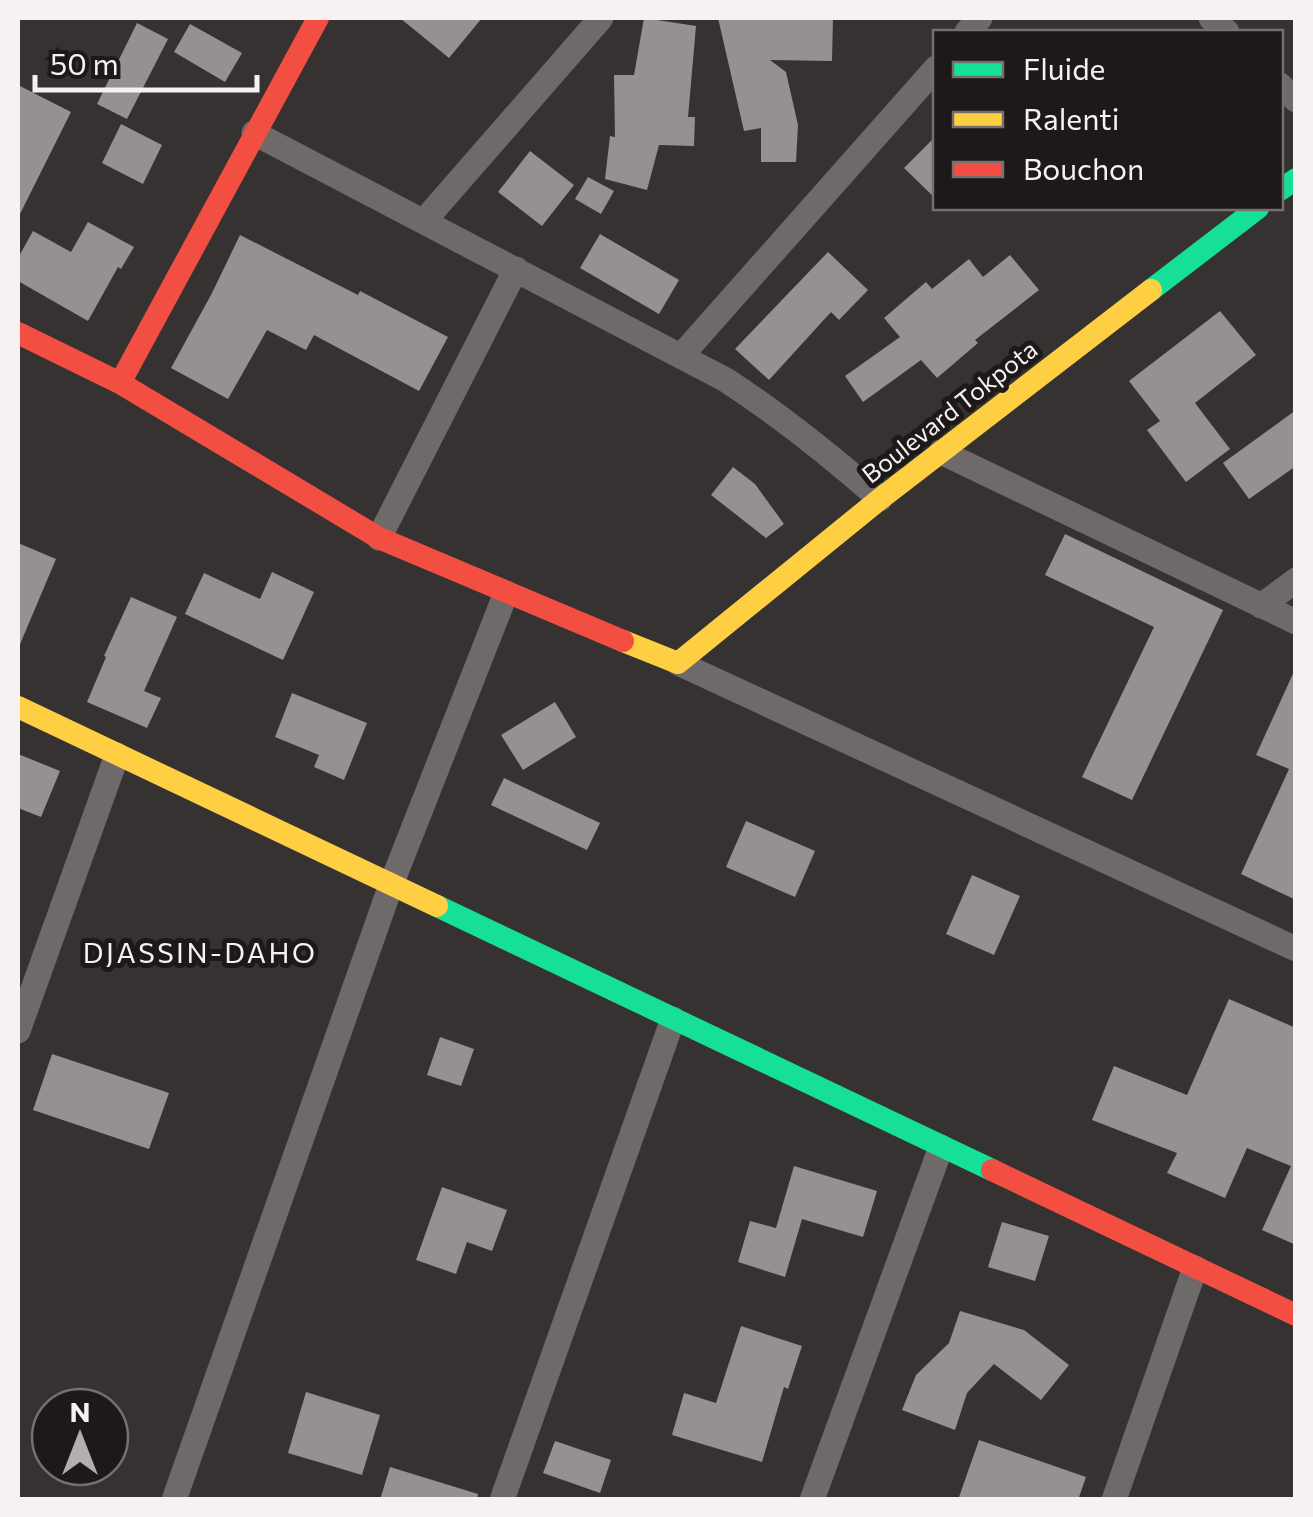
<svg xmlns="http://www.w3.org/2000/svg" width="1313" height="1517" viewBox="0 0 1313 1517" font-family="Commissioner,sans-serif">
<rect width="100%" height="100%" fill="#363232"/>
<path fill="#959191" d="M400 18H482L449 58Z
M644 18 696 26 688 117H695L694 146 659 145 647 190 605 179 610 136 615 137 614 75H634Z
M718 18H833L832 61 770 60 786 72 798 125 796 162H761V128L744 131Z
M137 23 168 39 127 119 97 104Z
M190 24 242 53 225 82 174 52Z
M18 85 71 112 18 218Z
M121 124 162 145 143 184 102 163Z
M936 136V199L904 168Z
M530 151 574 185 542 226 498 192Z
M588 177 614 191 601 214 575 199Z
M88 222 134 247 121 269 118 267 88 321 18 281V258L33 231 71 252Z
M600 234 679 280 659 314 580 268Z
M240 235 358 295 360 291 448 337 419 391 314 335 306 350 267 330 228 399 171 368 212 293Z
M828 252 868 290 839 320 831 312 769 380 735 349Z
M1010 255 1039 290 975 340 978 343 937 378 921 360 863 402 845 376 900 337 884 318 926 282 932 289 969 259 983 277Z
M1220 311 1256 355 1195 403 1230 449 1186 482 1147 430 1160 421 1129 381Z
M1296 410V466L1249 499 1223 463Z
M733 467 755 484 784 524 766 538 711 495Z
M1065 534 1223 610 1132 800 1082 777 1154 627 1045 575Z
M18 543 56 559 18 649Z
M272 572 314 592 283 660 185 614 204 573 260 599Z
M131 597 177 617 144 691 161 698 147 728 87 702 106 657 104 656Z
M1296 667V900L1241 874 1289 769 1256 755Z
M292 693 367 723 344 780 314 767 319 755 275 737Z
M555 702 576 737 523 770 501 735Z
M18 754 60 771 41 817 18 808Z
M504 778 600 823 587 850 491 805Z
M746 821 815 851 795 897 726 867Z
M972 875 1020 896 994 955 946 934Z
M1229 999 1296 1028V1245L1262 1230 1291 1166 1247 1148 1225 1198 1167 1173 1177 1153 1092 1120 1114 1066 1187 1095Z
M440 1037 474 1049 461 1086 427 1075Z
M52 1054 169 1093 149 1149 33 1110Z
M794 1166 877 1191 863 1237 802 1219 785 1277 738 1262 750 1221 776 1228Z
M442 1187 507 1210 492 1251 467 1242 456 1274 416 1260Z
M1002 1222 1049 1236 1035 1281 988 1267Z
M960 1311 1024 1330 1069 1365 1041 1400 994 1364 967 1393 955 1430 902 1410 916 1375 949 1343Z
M741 1326 802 1346 788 1389 784 1387 762 1462 672 1435 684 1393 716 1403Z
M306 1392 380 1415 362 1475 288 1453Z
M979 1440 1086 1477 1078 1500H958Z
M555 1441 611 1460 600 1493 543 1473Z
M390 1467 478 1494 477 1500H380Z"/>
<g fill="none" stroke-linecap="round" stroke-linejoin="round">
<path stroke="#6d6a69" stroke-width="25" d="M1211 18 1227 32
M967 32 980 18
M1280 85 1296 100
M254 133 726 380C781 416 831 456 880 499
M424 221 601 18
M681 356 936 68
M941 452 1296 622
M379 538 516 269
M1261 606 1296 580
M678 663 1296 949
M18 1031 117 755
M174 1500 391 885 506 593
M502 1500 673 1019
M812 1500 941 1147
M1114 1500 1195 1268"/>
<path stroke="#16e098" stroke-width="22" d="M1280 190 1296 179
M1151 290 1258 208
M437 906 992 1170"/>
<path stroke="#ffcf43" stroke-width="22" d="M623 641 678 663 880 499 1151 290
M18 707 437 906"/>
<path stroke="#f24e42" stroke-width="22" d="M18 333 120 383 379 538 623 641
M120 383 318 18
M992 1170 1296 1315"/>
</g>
<g text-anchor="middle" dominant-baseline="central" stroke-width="10" stroke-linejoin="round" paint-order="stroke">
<g font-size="25" fill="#f7f2f1" stroke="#1d1919">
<text transform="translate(949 411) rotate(-38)">Boulevard Tokpota</text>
</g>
<g font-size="28" letter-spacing="2.5" fill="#f7f2f1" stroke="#1d1919">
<text x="200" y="952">DJASSIN-DAHO</text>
</g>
</g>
<rect width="1313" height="1517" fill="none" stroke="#f7f2f1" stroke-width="40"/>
<rect x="933" y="30" width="350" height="180" fill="#1d1919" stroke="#74706f" stroke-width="2.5"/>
<rect x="953" y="62" width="50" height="15" fill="#16e098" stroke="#74706f" stroke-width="2.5"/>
<text x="1023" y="80" font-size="30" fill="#f7f2f1">Fluide</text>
<rect x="953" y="112" width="50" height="15" fill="#ffcf43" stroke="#74706f" stroke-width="2.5"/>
<text x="1023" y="130" font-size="30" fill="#f7f2f1">Ralenti</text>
<rect x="953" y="162" width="50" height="15" fill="#f24e42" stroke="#74706f" stroke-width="2.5"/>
<text x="1023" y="180" font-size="30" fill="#f7f2f1">Bouchon</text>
<g transform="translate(80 1437)"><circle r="48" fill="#1d1919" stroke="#74706f" stroke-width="2.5"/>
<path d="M0-8L18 38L0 25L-18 38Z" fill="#b3afae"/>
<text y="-15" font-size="28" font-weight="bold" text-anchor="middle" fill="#f7f2f1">N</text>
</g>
<path d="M35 75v15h222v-15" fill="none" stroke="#f7f2f1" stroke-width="5"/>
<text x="50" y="75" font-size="30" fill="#f7f2f1" stroke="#1d1919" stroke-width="8" paint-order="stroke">50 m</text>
</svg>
